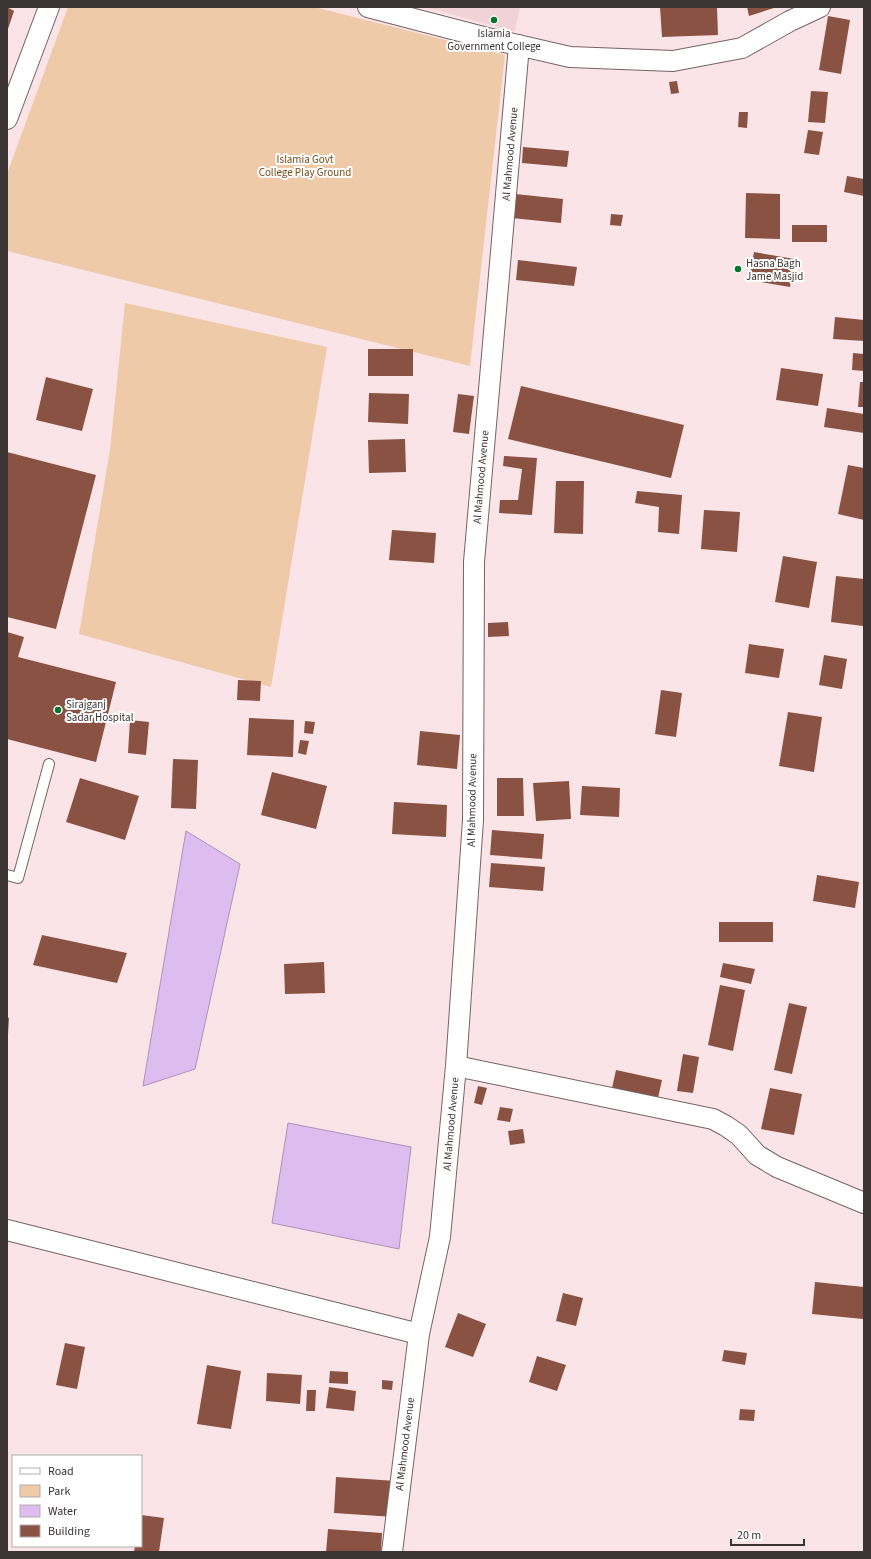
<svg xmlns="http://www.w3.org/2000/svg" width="871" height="1559" viewBox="0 0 871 1559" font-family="'Source Sans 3',sans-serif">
<rect width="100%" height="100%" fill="#fae4e7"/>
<path fill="#f1d3d7" d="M425 7H520L515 32Z"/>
<path fill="#eecaa9" d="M68 7H314L505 55 470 366 7 251V174Z
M125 303 327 347 271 687 79 634 110 450Z"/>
<path fill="#debcf0" stroke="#ad93b8" d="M186 831 240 864 195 1069 143 1086Z
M288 1123 411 1147 399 1249 272 1223Z"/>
<path fill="#8a5242" d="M7 7 14 11 7 32Z
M660 7H717L718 35 662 37Z
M747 7H777L749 16Z
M828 16 850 20 841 74 819 70Z
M677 81 679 93 671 94 669 82Z
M811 91 828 92 825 123 808 122Z
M739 112H748L747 128 738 127Z
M808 130 823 132 819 155 804 153Z
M523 147 569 151 567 167 522 163Z
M847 176 864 179V196L844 192Z
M746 193 780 194V239L745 238Z
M515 194 563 199 561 223 512 218Z
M611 214 623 215 621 226 610 225Z
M792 225H827V242H792Z
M754 252 794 259 790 287 749 280Z
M518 260 577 267 574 286 516 280Z
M835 317 864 320V341L833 339Z
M368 349H413V376H368Z
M853 353 864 354V371L852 370Z
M781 368 823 374 818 406 776 400Z
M46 377 93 389 82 431 36 420Z
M860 382H864V407H858Z
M521 386 684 425 671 478 508 439Z
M369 393 409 394 408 424 368 422Z
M458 394 474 396 469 434 453 432Z
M827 408 864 414V433L824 427Z
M405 439 406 472 369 473 368 440Z
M7 452 96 475 56 629 7 617Z
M504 456 537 458 532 515 499 513 500 500H518L522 469 503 466Z
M848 465 864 468V520L838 514Z
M556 481H584L583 534 554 533Z
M637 491 682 495 679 534 658 532 659 507 635 503Z
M704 510 740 512 737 552 701 549Z
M392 530 436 533 434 563 389 560Z
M783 556 817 562 809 608 775 602Z
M836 576 864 579 863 626 831 622Z
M508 622 509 636 488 637V623Z
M7 632 24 637 18 657 116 682 96 762 7 739Z
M749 644 784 649 779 678 745 673Z
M824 655 847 659 842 689 819 685Z
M238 680 261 681 260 701 237 700Z
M661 690 682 693 676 737 655 734Z
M788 712 822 717 814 772 779 766Z
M249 718 294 720 293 757 247 755Z
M130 720 149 722 146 755 128 753Z
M305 721 315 722 313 734 304 733Z
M420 731 460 735 457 769 417 765Z
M300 740 309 741 306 755 298 753Z
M173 759 198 760 196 809 171 808Z
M272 772 327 786 316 829 261 815Z
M80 778 139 796 125 840 66 822Z
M497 778H523L524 816H497Z
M569 781 571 819 536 821 533 783Z
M582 786 620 788 619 817 580 815Z
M394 802 447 805 446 837 392 834Z
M492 830 544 834 542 859 490 855Z
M491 863 545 867 543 891 489 887Z
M817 875 859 882 855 908 813 901Z
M719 922H773V942H719Z
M42 935 127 953 117 983 33 965Z
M324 962 325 993 285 994 284 964Z
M723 963 755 969 751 984 720 977Z
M720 985 745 990 733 1051 708 1045Z
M789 1003 807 1007 792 1074 774 1070Z
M7 1017 9 1018 8 1034H7Z
M683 1054 699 1057 693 1093 677 1091Z
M616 1070 662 1080 658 1098 612 1088Z
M478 1086 487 1088 482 1105 474 1103Z
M770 1088 802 1094 794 1135 761 1129Z
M500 1107 513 1109 510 1122 497 1120Z
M523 1129 525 1143 510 1145 508 1131Z
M815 1282 864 1287 863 1319 812 1314Z
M563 1293 583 1298 576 1326 556 1321Z
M458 1313 486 1324 473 1357 445 1347Z
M65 1343 85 1347 77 1389 56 1385Z
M724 1350 747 1353 745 1365 722 1361Z
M537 1356 566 1365 557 1391 529 1382Z
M207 1365 241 1371 231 1429 197 1424Z
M330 1371 348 1372V1384L329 1383Z
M267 1373 302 1375 300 1404 266 1401Z
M382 1380 393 1381 392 1390 382 1389Z
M329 1387 356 1391 354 1411 326 1408Z
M307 1390H316L315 1411H306Z
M740 1409 755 1410 754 1421 739 1420Z
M336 1477 396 1481 394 1517 334 1513Z
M141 1515 164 1518 159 1552H134L135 1546H141Z
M328 1529 382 1533 381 1552H326Z"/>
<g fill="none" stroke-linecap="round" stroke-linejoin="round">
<g stroke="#766365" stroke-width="12">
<path id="lane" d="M7 875 18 878 49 764"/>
</g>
<g stroke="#766365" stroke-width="22">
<path id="street" d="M368 7 483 37 570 57 673 61 742 48 790 21 820 7
M7 119 49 7
M456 1066 713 1119 726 1126 739 1135 757 1155 777 1167 864 1203
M7 1230 419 1334
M392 1552 419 1334 440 1237 456 1066 473 820 474 562 519 45"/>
</g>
<use href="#lane" stroke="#fff" stroke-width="10"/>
<use href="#street" stroke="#fff" stroke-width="20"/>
</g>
<g fill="#05772c" stroke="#fff" stroke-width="1.5">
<circle cx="494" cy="20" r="4"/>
<circle cx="738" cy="269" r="4"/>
<circle cx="58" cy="710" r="4"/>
</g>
<g text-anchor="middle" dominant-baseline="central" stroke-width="4" stroke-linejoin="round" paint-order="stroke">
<g font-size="11" fill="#3b3334" stroke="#fff" text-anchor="start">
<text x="494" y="33" text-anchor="middle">Islamia<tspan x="494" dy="13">Government College</tspan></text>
<text x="746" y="263">Hasna Bagh<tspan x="746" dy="13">Jame Masjid</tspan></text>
<text x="66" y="704">Sirajganj<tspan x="66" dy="13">Sadar Hospital</tspan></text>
</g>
<g font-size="11" fill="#3b3334" stroke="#fff">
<text transform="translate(510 154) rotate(-85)">Al Mahmood Avenue</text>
<text transform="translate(481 477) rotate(-85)">Al Mahmood Avenue</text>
<text transform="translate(472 800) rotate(-89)">Al Mahmood Avenue</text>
<text transform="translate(451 1124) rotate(-85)">Al Mahmood Avenue</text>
<text transform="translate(405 1444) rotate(-83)">Al Mahmood Avenue</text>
</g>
<g font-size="11" fill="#764a18" stroke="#fff">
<text x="305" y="159">Islamia Govt<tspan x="305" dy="13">College Play Ground</tspan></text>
</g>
</g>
<rect width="871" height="1559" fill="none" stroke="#3b3334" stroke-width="16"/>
<rect x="12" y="1455" width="130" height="92" fill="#ffffff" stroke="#b1adae"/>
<rect x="20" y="1468" width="20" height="6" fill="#ffffff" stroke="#b1adae"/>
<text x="48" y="1475" font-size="12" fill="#3b3334">Road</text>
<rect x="20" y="1485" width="20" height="12" fill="#eecaa9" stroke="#b1adae"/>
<text x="48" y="1495" font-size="12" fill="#3b3334">Park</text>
<rect x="20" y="1505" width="20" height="12" fill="#debcf0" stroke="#b1adae"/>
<text x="48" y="1515" font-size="12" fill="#3b3334">Water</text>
<rect x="20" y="1525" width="20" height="12" fill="#8a5242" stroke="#b1adae"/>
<text x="48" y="1535" font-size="12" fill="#3b3334">Building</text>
<path d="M731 1539v6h73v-6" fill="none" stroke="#3b3334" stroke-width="2"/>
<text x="737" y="1539" font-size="12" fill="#3b3334" stroke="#ffffff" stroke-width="3" paint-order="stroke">20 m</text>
</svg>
